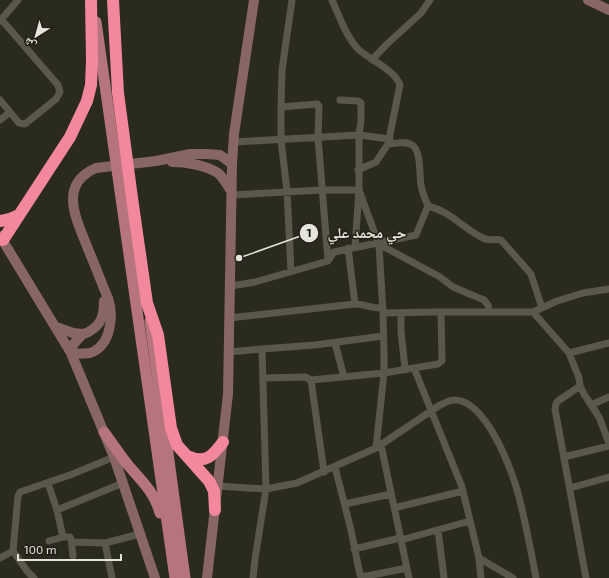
<svg xmlns="http://www.w3.org/2000/svg" width="609" height="578" viewBox="0 0 609 578" font-family="'Exo 2','Noto Naskh Arabic',sans-serif">
<rect width="100%" height="100%" fill="#2b2a1e"/>
<g fill="none" stroke-linecap="round" stroke-linejoin="round">
<path stroke="#5a584b" stroke-width="7" d="M332 0C339 16 346 36 358 49 370 60 395 70 400 85L388 144 376 162 358 170
M0 21 18 0
M372 60 386 45 421 13 430 0
M0 100 19 123 25 124 56 99 60 92 58 85 1 19
M340 100 358 101 361 103V121L359 135V190L355 247
M281 107 317 104 319 106 318 137 328 261
M0 120 10 112
M234 142 359 135 390 139
M232 195 322 190H359L379 245 383 313 384 354V373L376 448
M428 206C452 212 462 228 483 238 489 242 495 238 501 240L531 274 542 308
M379 245 388 249 440 277 453 287 484 300 488 305 489 312
M348 248 355 304
M291 271 287 191 281 140V107L282 70 292 0
M231 286 255 282 328 261 334 252 416 235 428 206C425 199 422 192 421 185 419 175 422 148 410 144 403 141 394 144 388 144
M533 312 569 353 579 378 580 386 584 394 599 417 609 443
M383 313 434 312H533L557 301 583 293 609 289
M401 313V332L405 368
M229 318 355 304C366 304 371 309 383 308
M335 343 344 377
M229 352 262 349
M569 353 609 343
M414 368 438 364 442 361 441 312
M263 378 305 377 311 380 324 472
M311 380 384 373 414 368 462 487 479 558 481 578
M580 386 558 401 556 404 555 409 586 578
M591 405 609 397
M381 445 409 578
M564 457 609 446
M335 467 351 530 360 575 361 576H367L407 568
M48 483 57 510 63 537
M217 486 266 489 297 483 376 448 440 405C445 403 449 400 454 400 486 399 513 472 519 497 526 524 531 551 536 578
M570 488 609 477
M345 504 391 494
M394 508 463 491
M57 510 123 483
M438 530 444 578
M401 540 470 521
M49 541 63 537H70L71 539 73 556
M72 542 105 543 140 534
M105 543 112 578
M354 549 400 538
M13 551 27 571 34 578
M0 558 13 551 18 496 20 492 70 475 114 457
M479 558 513 578
M253 578 255 559 266 489 262 349 315 345 383 336"/>
<path stroke="#886663" stroke-width="10" d="M588 0 609 10
M172 162C186 162 205 165 218 173 223 177 227 185 231 191
M0 236 71 353 114 457 155 578
M56 327 73 333 83 334
M69 350C73 345 77 339 82 335 84 333 88 333 90 331 102 324 104 314 104 301
M71 353C76 353 84 354 90 353 111 346 114 316 108 298 101 282 95 265 88 249 77 220 57 185 96 168L156 161 190 154H206L220 155 232 164
M207 578 228 394 232 164 234 134 254 0"/>
<path stroke="#b6757c" stroke-width="11" d="M96 22 175 578
M150 321 185 578
M104 432C112 443 120 455 128 465 141 480 155 493 160 513"/>
<path stroke="#f3889c" stroke-width="12" d="M113 0 118 93 132 198 147 303 158 335 171 428 177 445 209 481 214 491 215 510
M0 221 10 219 19 215
M3 240 70 137 87 101 91 85 92 60 91 0
M187 456C205 464 212 457 223 442"/>
</g>
<path fill="none" stroke="#e5e4dc" stroke-width="1.5" d="M239 258L309 233"/>
<g fill="#e5e4dc" stroke="#222015" stroke-width="1.5">
<circle cx="239" cy="258" r="4"/>
<circle cx="309" cy="233" r="10"/>
</g>
<g font-size="12" text-anchor="middle" font-weight="bold" fill="#111">
<text x="309" y="237">1</text>
</g>
<g font-size="15" text-anchor="middle" font-weight="bold" fill="#e5e4dc" stroke="#222015" stroke-width="3" stroke-linejoin="round" paint-order="stroke">
<text x="367" y="238">حي محمد علي</text>
</g>
<g transform="translate(36 36) rotate(217)" stroke="#222015" stroke-width="3" paint-order="stroke">
<path d="M0-3L7 15L0 10L-7 15Z" fill="#e5e4dc"/>
<text y="-6" font-size="11" font-weight="bold" text-anchor="middle" fill="#e5e4dc">ش</text>
</g>
<path d="M18 554v6h103v-6" fill="none" stroke="#e5e4dc" stroke-width="2"/>
<text x="24" y="554" font-size="12" fill="#e5e4dc" stroke="#222015" stroke-width="3" paint-order="stroke">100 m</text>
</svg>
